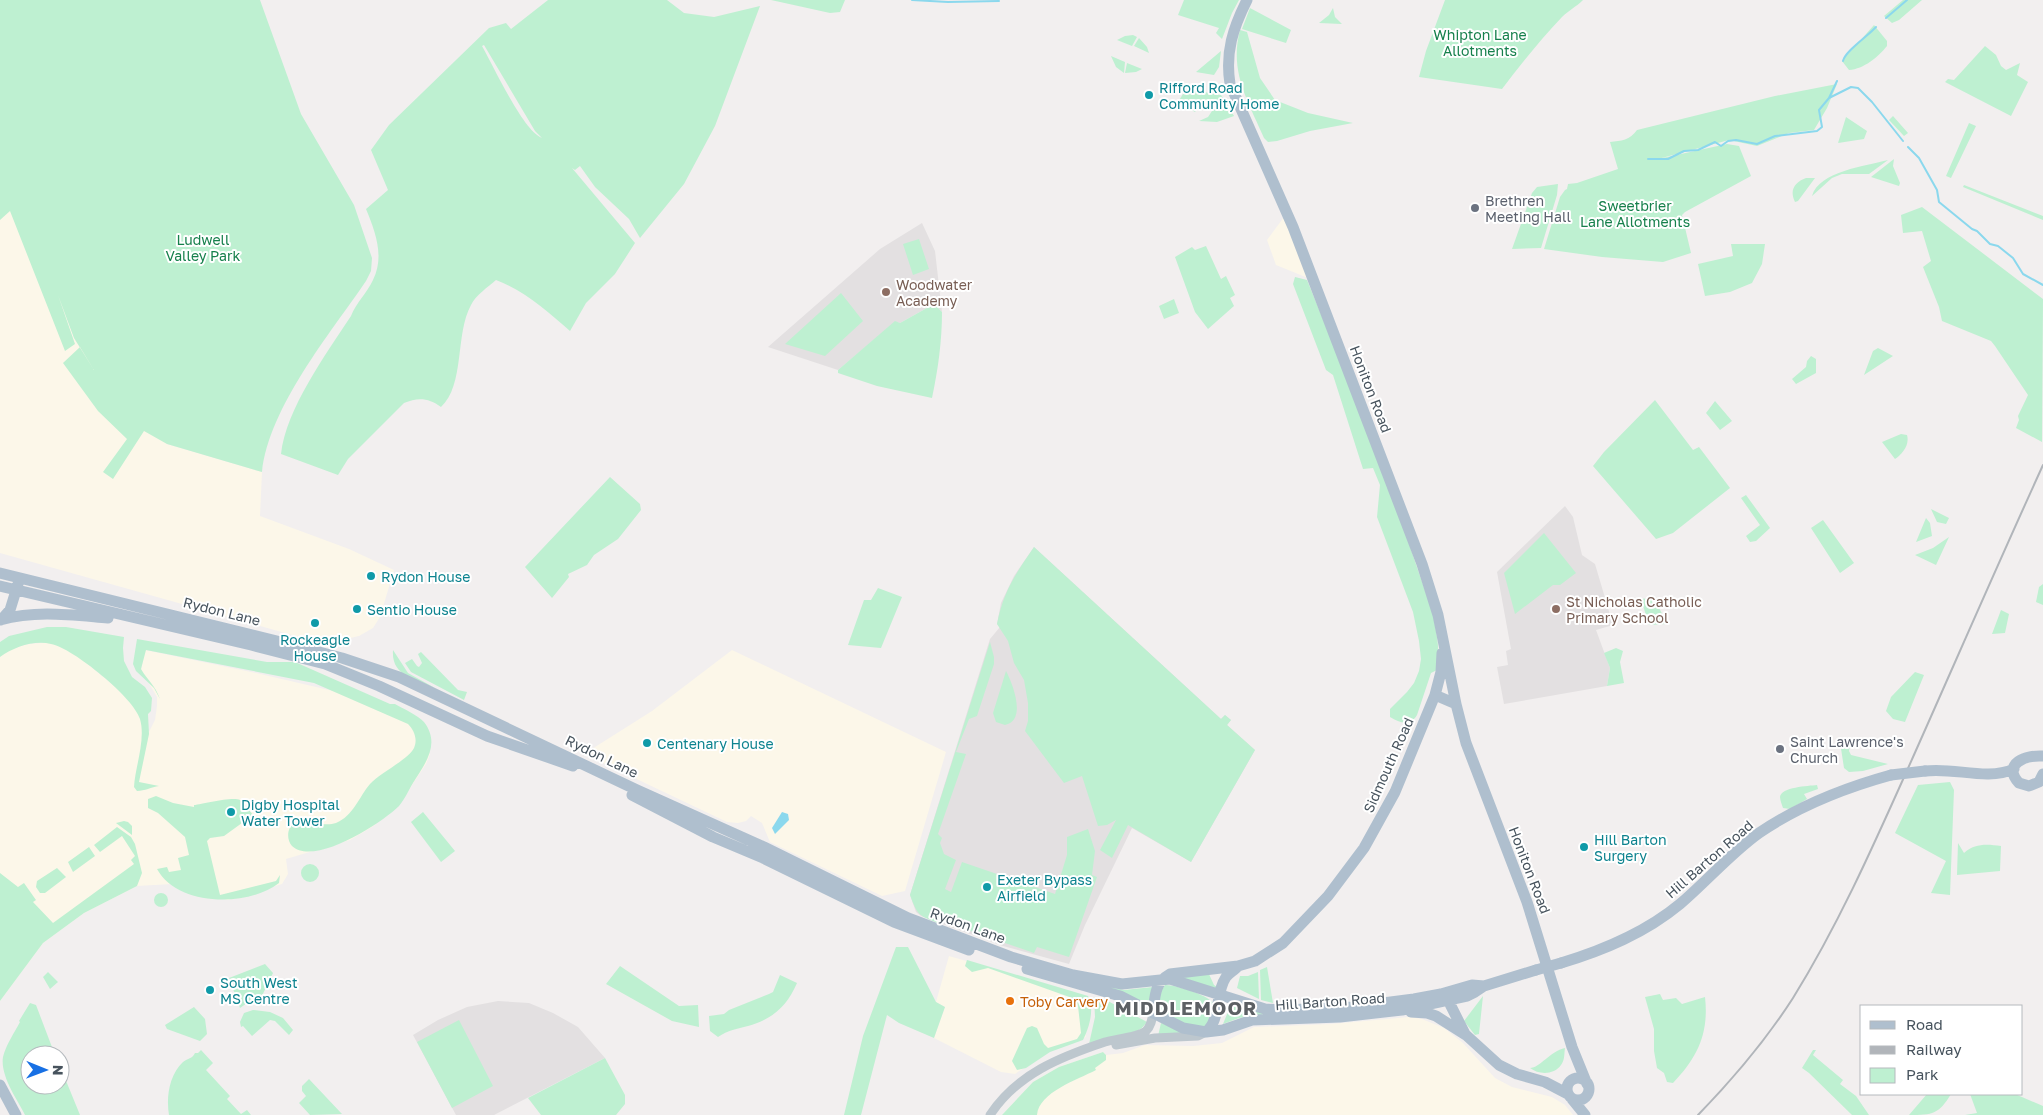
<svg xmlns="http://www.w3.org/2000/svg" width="2043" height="1115" viewBox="0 0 2043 1115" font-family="'Golos Text',sans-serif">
<rect width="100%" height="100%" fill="#f2efef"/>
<path fill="#fcf7e9" d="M23 197 74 338 83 351 167 444 262 472 260 516 349 549 394 570 380 617 373 628 359 636 342 640H310L0 553V218Z
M1284 217 1308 278 1276 265 1267 240Z
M53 642 73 652 129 698 149 732 155 720 157 706V697L141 670 145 650 256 673 389 704 415 717 430 754 426 764 398 806 372 827 350 840 286 859 288 874 282 884 228 900 172 884 137 886 84 913 43 943 0 1001V656L8 650 28 644Z
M732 650 946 752 905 891 882 896 770 842 762 823 751 816 746 821 738 823 727 822 584 754 652 711Z
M949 956 1076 993 1086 1037 1052 1049 1015 1074 1001 1072 934 1038 945 1007 936 1002Z
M1409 1017 1422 1019 1444 1028 1463 1043 1495 1078 1512 1087 1552 1097 1565 1105 1573 1115H1002L1033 1082 1059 1067 1103 1052 1106 1055 1123 1053 1145 1045 1193 1046 1222 1043 1254 1027 1331 1024Z"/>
<path fill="#e3e0e1" d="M922 223 935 251 942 312 934 304 900 323 895 322 838 370 768 347 880 249Z
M1565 506 1573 517 1582 555 1595 564 1613 625 1596 630 1610 668 1607 686 1504 704 1497 667 1508 665 1506 651 1511 649 1497 572Z
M1034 547 1221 719 1225 715 1231 720 1227 725 1255 750 1191 862 1132 828 1085 925 1069 964 1003 946 921 916 916 912 910 895 990 639 1000 627 997 624 1001 603 1014 576Z
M498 1001 529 1003 553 1013 578 1027 605 1058 494 1115H456L413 1035 438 1020 467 1007Z"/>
<path fill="#bef0d1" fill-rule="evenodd" d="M0 0H260L301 114 354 205 372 258 371 271 366 281C330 334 269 407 262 472L167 444 144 431 113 479 103 472 127 439 98 411 63 363 80 347 94 370 74 338 58 295 75 344 65 351 10 211 0 220Z
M548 0H667L684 13 714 17 760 6 715 126 684 184 640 238 629 219 595 187 580 166 575 170 572 168 635 243 615 274 586 303 570 331C547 311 525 291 496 280 488 287 476 295 471 305 455 334 465 385 441 407 429 398 418 397 404 403L348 459 338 475 281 454C286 409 326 354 351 316 356 303 367 293 373 280 385 256 375 231 366 209L388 190 371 150 389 125 489 28 506 23 511 29ZM484 45 535 131 542 138C523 131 494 67 482 46Z
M771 0H845L840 12 830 13Z
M1184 0H1239L1232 13 1222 39 1216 33 1219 28 1178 15Z
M1445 0H1583C1576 7 1569 10 1562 17 1541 39 1521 64 1502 89L1419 77 1426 51Z
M1903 0H1922L1899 20 1892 23 1884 16Z
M1250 8 1291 30 1286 43 1242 29Z
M1333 8 1335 17 1342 24 1319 23 1329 15Z
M1874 25 1887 41V46C1878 57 1864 69 1849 70L1842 61Z
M1240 30 1247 32 1260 78 1275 100 1308 113 1353 123 1310 131 1277 141 1268 142 1264 138C1248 101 1229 72 1240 30Z
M1133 35 1137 37 1132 46 1117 40 1125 36Z
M1139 38 1147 47 1149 53 1134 46Z
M1985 46 1996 55 2001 66 2006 70 2020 63 2017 75 2028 82 2011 116 1945 82 1948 79 1954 80Z
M1221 51 1219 67 1214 75 1196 72Z
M1111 56 1125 62 1124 73 1116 67Z
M1127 63 1142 69 1136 72 1125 73Z
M1837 84 1827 108 1814 130 1789 133 1757 146 1729 140 1658 159 1727 144 1739 146 1751 176 1685 212 1682 215 1691 253 1663 262 1602 257 1544 249 1560 197 1565 190 1567 189 1568 184 1577 183 1618 169 1610 142C1621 141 1630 140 1637 130L1775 96Z
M1193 90 1221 95 1234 116 1217 122 1199 121 1208 117 1212 111 1200 104 1195 112 1178 102 1183 94Z
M1893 116 1908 133 1904 136 1889 120Z
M1846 117 1867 131 1864 139 1838 143Z
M1969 123 1976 126 1951 178 1946 176Z
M1894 159 1893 166 1900 183 1899 186 1871 177Z
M1888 160 1869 174H1842L1832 178 1812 196C1819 171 1866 166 1888 160Z
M1806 178H1815L1798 201 1795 202C1789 190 1795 182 1806 178Z
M1558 184 1557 195 1541 248 1512 249 1532 193 1537 187Z
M1964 185 2043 216V220L1963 187Z
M1922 207 2043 299 2042 442 2016 428 2019 420 2018 416 2028 395 1995 346 1991 341 1942 321 1939 307 1923 267 1931 261 1922 231 1903 233 1901 215Z
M919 239 929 269 913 275 903 244Z
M1731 244H1765L1762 264 1752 283 1730 292 1705 296 1698 264 1733 256Z
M1206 246 1221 279 1226 276 1235 295 1230 298 1234 306 1208 329 1195 312 1175 257 1192 247 1195 250Z
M1295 277 1307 280 1380 459 1433 614C1436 632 1441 651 1437 670L1431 673 1417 715C1410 727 1400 723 1390 717V709L1407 692 1414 683 1419 671 1421 659 1419 641 1413 612 1377 517 1380 485 1373 468 1363 469 1333 375 1326 370 1293 284Z
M841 293 863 321 825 356 785 344Z
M1174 299 1179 313 1164 319 1159 306Z
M934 304 942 312C942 341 938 370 932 398L877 386 838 373V370L895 321 900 323Z
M1878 348 1893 356 1864 375 1873 351Z
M1811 356 1816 359V373L1796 384 1792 379 1806 367 1807 361Z
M1655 400 1693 450 1699 447 1730 488 1673 533 1656 539 1593 466 1604 452Z
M1715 401 1732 421 1720 430 1706 413Z
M1901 434 1907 435C1910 445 1902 454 1895 459L1882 442Z
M610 477 640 504 641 510 618 539 594 555 587 565 568 574 569 577 552 598 525 567Z
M1746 495 1770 528 1756 541 1750 542 1746 536 1760 525 1741 498Z
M1931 509 1949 518 1946 524 1937 522Z
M1926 518 1930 523 1932 536 1916 542Z
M1823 520 1854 563 1840 573 1811 528Z
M1544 533 1576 573 1560 585H1553L1515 614 1504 573Z
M1949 537 1936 565 1915 555 1933 548Z
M1034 547 1221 719 1225 715 1231 720 1227 725 1255 750 1191 862 1128 825 1112 858 1100 850 1116 820 1107 825 1098 826 1082 776 1064 783 1025 731 1028 721V703L1024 680 1014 663 1008 641 997 624C1003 592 1016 573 1034 547Z
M2043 584V605L2036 602 2039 587Z
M878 588 902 597 881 648 848 645 864 600H871Z
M1650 598C1657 603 1664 615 1666 624L1649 625 1641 599Z
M2001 610 2009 614 2005 633 1992 634Z
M47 627H66L124 637 123 648 124 661 132 677 145 687 152 698 151 711 148 714 149 734 139 782 159 786C151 787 145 791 137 791L134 787C135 767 146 740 140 719 134 698 73 648 51 644 34 640 14 647 0 657V642L9 636Z
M137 639 267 662H295L390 704H395C402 708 419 716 424 722 441 744 425 764 413 783 408 791 405 799 399 806 382 823 314 867 292 846 286 840 287 826 295 823 306 817 322 828 336 823 353 816 359 797 370 784 380 773 409 759 414 748 418 739 414 730 408 724L314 683 146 650 141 669C148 681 155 685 160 699L154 688 136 671 133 664Z
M990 642 994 657V664L977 716 969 719 956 752 966 754 938 834 942 838 940 843 944 854 956 860 945 889 951 892 962 862 1055 894 1067 855V837L1088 829 1095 851 1092 875 1097 877 1069 957 1037 947 1034 953 942 921 940 924C919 915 918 917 910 895Z
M1616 648 1623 651 1620 662 1624 683 1607 686 1610 668 1604 653Z
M393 650 408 673 435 688C415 679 391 676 393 650Z
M421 652 458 690 467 692 464 700 411 672 405 663 412 659 417 666 419 667 422 663 418 654Z
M1006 671C1013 684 1027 721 1005 725L996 722 993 713Z
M1915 672 1924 675 1905 722 1893 719 1886 711 1891 697Z
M1840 742 1850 746 1849 751 1851 755 1888 764 1863 771 1849 772 1844 768Z
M1950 782 1954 790 1950 895 1931 893 1946 861 1895 833 1918 785Z
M1817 785 1818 789 1804 794 1807 799 1790 809 1783 808C1782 805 1780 800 1780 797 1781 787 1808 786 1817 785Z
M156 796 173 803 194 807V805C203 804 233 796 240 800 245 803 249 810 253 815L224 836 210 838 207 841 220 895 276 881 280 875 279 883C248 907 178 907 157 869L167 867 169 872 181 870 178 858 189 855 185 837 158 813 148 808V799Z
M423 812 455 851 441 862 411 822Z
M124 821 128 822 132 826V835L116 823Z
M117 827 131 837 135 844 142 873 137 886 84 913 43 943 0 1001V873L18 887 24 883 36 900 33 902 53 923 134 864 131 860 135 856 122 836 100 852 94 845Z
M1958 843 1964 853C1975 843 1987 844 2001 846L2000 871 1957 875Z
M89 847 95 856 73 872 68 862Z
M301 873a9 9 0 1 1 18 0a9 9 0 1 1-18 0Z
M57 868 66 877 45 893H40L36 887 37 881Z
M154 900a7 7 0 1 1 14 0a7 7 0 1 1-14 0Z
M896 947H908L936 1002 945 1007 934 1038 899 1023 887 1015 861 1115H844L863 1036Z
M967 960 1088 996C1095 1009 1089 1028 1083 1040L1050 1052 1026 1068 1017 1070 1012 1061 1027 1028 1032 1026 1037 1028 1044 1044 1048 1048 1077 1039 1081 1033 1078 1006 1075 999 988 968 972 972 965 966Z
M265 964 273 973 259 1002 247 1003 240 1008 229 978Z
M620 966 679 1006 698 1005 699 1027 672 1021 606 984Z
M1267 967 1273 1003 1261 1000 1260 970Z
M48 972 58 982 50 989 43 977Z
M1208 972 1214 985 1217 987 1216 989 1180 978Z
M1258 972 1259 999 1237 988 1240 976H1248Z
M780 975 797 983C787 1006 773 1019 748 1026 737 1029 728 1030 718 1037L710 1031 709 1016 724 1014 729 1010 769 994 773 992Z
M1082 980 1124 990 1153 987 1150 1006Z
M1165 985C1173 984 1213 996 1214 1005 1214 1011 1210 1019 1209 1025 1192 1032 1172 1018 1158 1011L1157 998Z
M1660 994 1663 1000 1676 998 1682 1004 1705 997C1709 1033 1698 1057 1673 1083L1667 1082 1664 1073 1657 1068 1654 1051V1029L1645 997Z
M1483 996 1479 1034 1475 1035 1464 1021Z
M1094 997 1106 1000 1147 1022 1142 1028 1137 1031 1089 1044 1095 1017Z
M1232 1002 1273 1013 1239 1018 1223 1024Z
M30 1003 36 1005 55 1055H30V1085H60V1066L80 1115H25C17 1099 0 1076 3 1057 6 1045 14 1033 20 1022L19 1021Z
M194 1007 205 1019 207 1034 200 1041 167 1029 165 1025Z
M253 1010 270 1012 283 1018 293 1030 289 1035 275 1021 270 1020 252 1036 243 1026 241 1027 240 1022 244 1013Z
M459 1020 493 1086 452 1108 417 1042Z
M1161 1023 1181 1031V1034L1158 1036Z
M1565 1048C1564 1054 1565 1060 1561 1065 1554 1075 1539 1075 1530 1068 1540 1068 1550 1051 1565 1048Z
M201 1050 213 1063 206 1070 230 1096 227 1099 241 1114 247 1110 251 1115H169C166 1098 169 1075 183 1062 188 1058 192 1059 195 1053H198Z
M1813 1050H1816L1813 1055 1843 1080 1840 1084 1856 1096 1869 1115H1852L1809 1073 1802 1068Z
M1103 1052 1106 1055V1060L1095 1068 1096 1070C1077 1080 1039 1092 1037 1115H1002L1033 1082 1059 1067Z
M605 1058 625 1095V1104L616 1115H541L528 1098Z
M309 1079 342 1114 310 1115 299 1103 306 1096 302 1091V1086Z
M1927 1094H1951C1939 1114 1933 1115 1909 1115Z
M1970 1094H2015L2043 1106V1115H1965L1977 1113Z"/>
<path fill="#8bd8ed" d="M782 812 788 814 789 820 775 834 772 828Z"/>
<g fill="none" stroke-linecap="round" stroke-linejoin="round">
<path stroke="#8bd8ed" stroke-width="2" d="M912 0 948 2 999 1
M1886 18 1907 0
M1843 61C1845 51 1868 36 1876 27
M1829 98 1851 87 1858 88 1872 102 1903 141
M1908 147 1919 158 1937 190 1939 202 1972 229 1977 231 1990 244 1998 246 2013 258 2023 274 2043 285
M1648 159H1668L1684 151 1698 150 1715 142 1721 146 1728 141 1736 140 1757 144 1775 136 1817 131 1822 127 1819 110 1829 98 1837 81"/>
<path stroke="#bdc7ce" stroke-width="9" d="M1116 1045 1155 1038 1198 1036 1206 1032
M990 1115C1017 1074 1060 1057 1105 1042 1115 1039 1138 1037 1146 1031 1151 1026 1152 1020 1153 1013"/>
<path stroke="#afbfce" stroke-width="11" d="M1247 0C1233 28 1225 52 1230 84L1293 227 1422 564 1438 615 1456 704 1466 743 1527 902 1572 1047 1587 1084
M0 573 281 642 342 658 399 677 637 790 764 847 908 918 1011 957 1073 975 1122 984 1170 979 1265 1009 1283 1010 1352 1007 1414 999 1441 994 1472 985 1484 986 1536 970
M0 586 251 645 325 664 379 686 487 736 573 766
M0 620C36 610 71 615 108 618
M1 620 10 610 18 584
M1435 695 1456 704
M2043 756C2027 755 2001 763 2019 783L2029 786 2039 782 2043 774
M1925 771C1955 767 1986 781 2014 769
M632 795 713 837 763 858 894 922 969 950
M1561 963C1604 950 1645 933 1680 904 1707 881 1731 853 1759 833 1800 805 1844 788 1891 775
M1027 969 1120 996 1183 1028 1206 1032 1223 1030 1252 1020 1340 1017 1402 1010 1467 996 1475 992 1484 986
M1444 995 1448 1000 1465 1034
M1411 1012 1427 1013 1436 1016 1466 1035 1499 1065 1517 1074 1545 1082 1568 1094
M1153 1013C1155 997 1154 983 1170 974L1238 966 1255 961 1283 943 1328 896 1364 848 1395 792 1435 695 1441 672 1442 653
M1206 1032C1221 1020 1215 993 1226 977 1229 973 1235 970 1238 966
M1567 1089a11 11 0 1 1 22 0a11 11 0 1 1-22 0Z
M0 1085 16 1115
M1572 1099 1585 1115"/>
<path stroke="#b1b5ba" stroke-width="2" d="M1698 1115C1733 1079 1766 1040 1793 998 1837 927 1871 851 1905 775 1951 672 1996 568 2043 465"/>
<path stroke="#afbfce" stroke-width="11" d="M1891 775 1925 771
M1536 970 1561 963"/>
</g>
<g fill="#0f9aa8" stroke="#fff" stroke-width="2">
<circle cx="1149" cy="95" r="5"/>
<circle cx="371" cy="576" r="5"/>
<circle cx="357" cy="609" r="5"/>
<circle cx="315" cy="623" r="5"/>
<circle cx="647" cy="743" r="5"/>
<circle cx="231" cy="812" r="5"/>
<circle cx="1584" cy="847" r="5"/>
<circle cx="987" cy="887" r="5"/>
<circle cx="210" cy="990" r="5"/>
</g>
<g fill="#6b7280" stroke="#fff" stroke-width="2">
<circle cx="1475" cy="208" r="5"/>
<circle cx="1780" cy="749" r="5"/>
</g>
<g fill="#8d6e63" stroke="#fff" stroke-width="2">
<circle cx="886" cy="292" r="5"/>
<circle cx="1556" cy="609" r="5"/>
</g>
<circle fill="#e8710a" stroke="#fff" stroke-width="2" cx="1010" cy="1001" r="5"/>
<g text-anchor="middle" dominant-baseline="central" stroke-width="4" stroke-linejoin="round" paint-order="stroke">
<g font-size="14" fill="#16804c" stroke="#fff">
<text x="1480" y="34">Whipton Lane<tspan x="1480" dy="16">Allotments</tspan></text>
<text x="1635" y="205">Sweetbrier<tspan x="1635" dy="16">Lane Allotments</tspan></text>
<text x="203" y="239">Ludwell<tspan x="203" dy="16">Valley Park</tspan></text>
</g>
<g font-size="14" fill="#0d838f" stroke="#fff" text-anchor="start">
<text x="1159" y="87">Rifford Road<tspan x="1159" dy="16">Community Home</tspan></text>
<text x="381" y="576">Rydon House</text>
<text x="367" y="609">Sentio House</text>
<text x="315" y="639" text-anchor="middle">Rockeagle<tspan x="315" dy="16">House</tspan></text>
<text x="657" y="743">Centenary House</text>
<text x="241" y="804">Digby Hospital<tspan x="241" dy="16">Water Tower</tspan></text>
<text x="1594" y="839">Hill Barton<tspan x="1594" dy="16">Surgery</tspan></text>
<text x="997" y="879">Exeter Bypass<tspan x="997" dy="16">Airfield</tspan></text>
<text x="220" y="982">South West<tspan x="220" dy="16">MS Centre</tspan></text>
</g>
<g font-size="14" fill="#5b616d" stroke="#fff" text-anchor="start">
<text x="1485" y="200">Brethren<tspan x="1485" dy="16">Meeting Hall</tspan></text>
<text x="1790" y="741">Saint Lawrence's<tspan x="1790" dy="16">Church</tspan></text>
</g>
<g font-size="14" fill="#785e54" stroke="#fff" text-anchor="start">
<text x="896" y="284">Woodwater<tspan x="896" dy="16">Academy</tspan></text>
<text x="1566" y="601">St Nicholas Catholic<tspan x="1566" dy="16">Primary School</tspan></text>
</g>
<g font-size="14" fill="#47535d" stroke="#fff">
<text transform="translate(1371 389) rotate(69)">Honiton Road</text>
<text transform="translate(222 611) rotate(14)">Rydon Lane</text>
<text transform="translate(602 756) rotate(26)">Rydon Lane</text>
<text transform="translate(1388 765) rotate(-66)">Sidmouth Road</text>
<text transform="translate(1709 859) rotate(-41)">Hill Barton Road</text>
<text transform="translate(1530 870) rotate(69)">Honiton Road</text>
<text transform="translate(968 925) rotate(20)">Rydon Lane</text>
<text transform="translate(1330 1001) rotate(-4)">Hill Barton Road</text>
</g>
<g font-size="14" fill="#c56008" stroke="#fff" text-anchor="start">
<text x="1020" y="1001">Toby Carvery</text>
</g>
<g font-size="19" font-weight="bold" letter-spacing="1" fill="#5c6064" stroke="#fff">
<text x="1186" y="1007">MIDDLEMOOR</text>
</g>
</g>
<rect x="1860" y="1005" width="162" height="90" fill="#ffffff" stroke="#b5babe"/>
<rect x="1870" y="1021" width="25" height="8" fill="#afbfce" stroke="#b5babe"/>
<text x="1906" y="1030" font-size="15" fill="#47535d">Road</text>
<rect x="1870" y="1046" width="25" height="8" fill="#b1b5ba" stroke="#b5babe"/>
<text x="1906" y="1055" font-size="15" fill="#47535d">Railway</text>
<rect x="1870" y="1068" width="25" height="15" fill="#bef0d1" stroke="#b5babe"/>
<text x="1906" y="1080" font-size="15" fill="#47535d">Park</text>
<g transform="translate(45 1070) rotate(91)"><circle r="24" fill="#ffffff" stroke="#b5babe"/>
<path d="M0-4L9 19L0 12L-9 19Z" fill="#1870e4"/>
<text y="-8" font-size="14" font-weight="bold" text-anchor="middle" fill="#47535d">N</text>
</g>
</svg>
